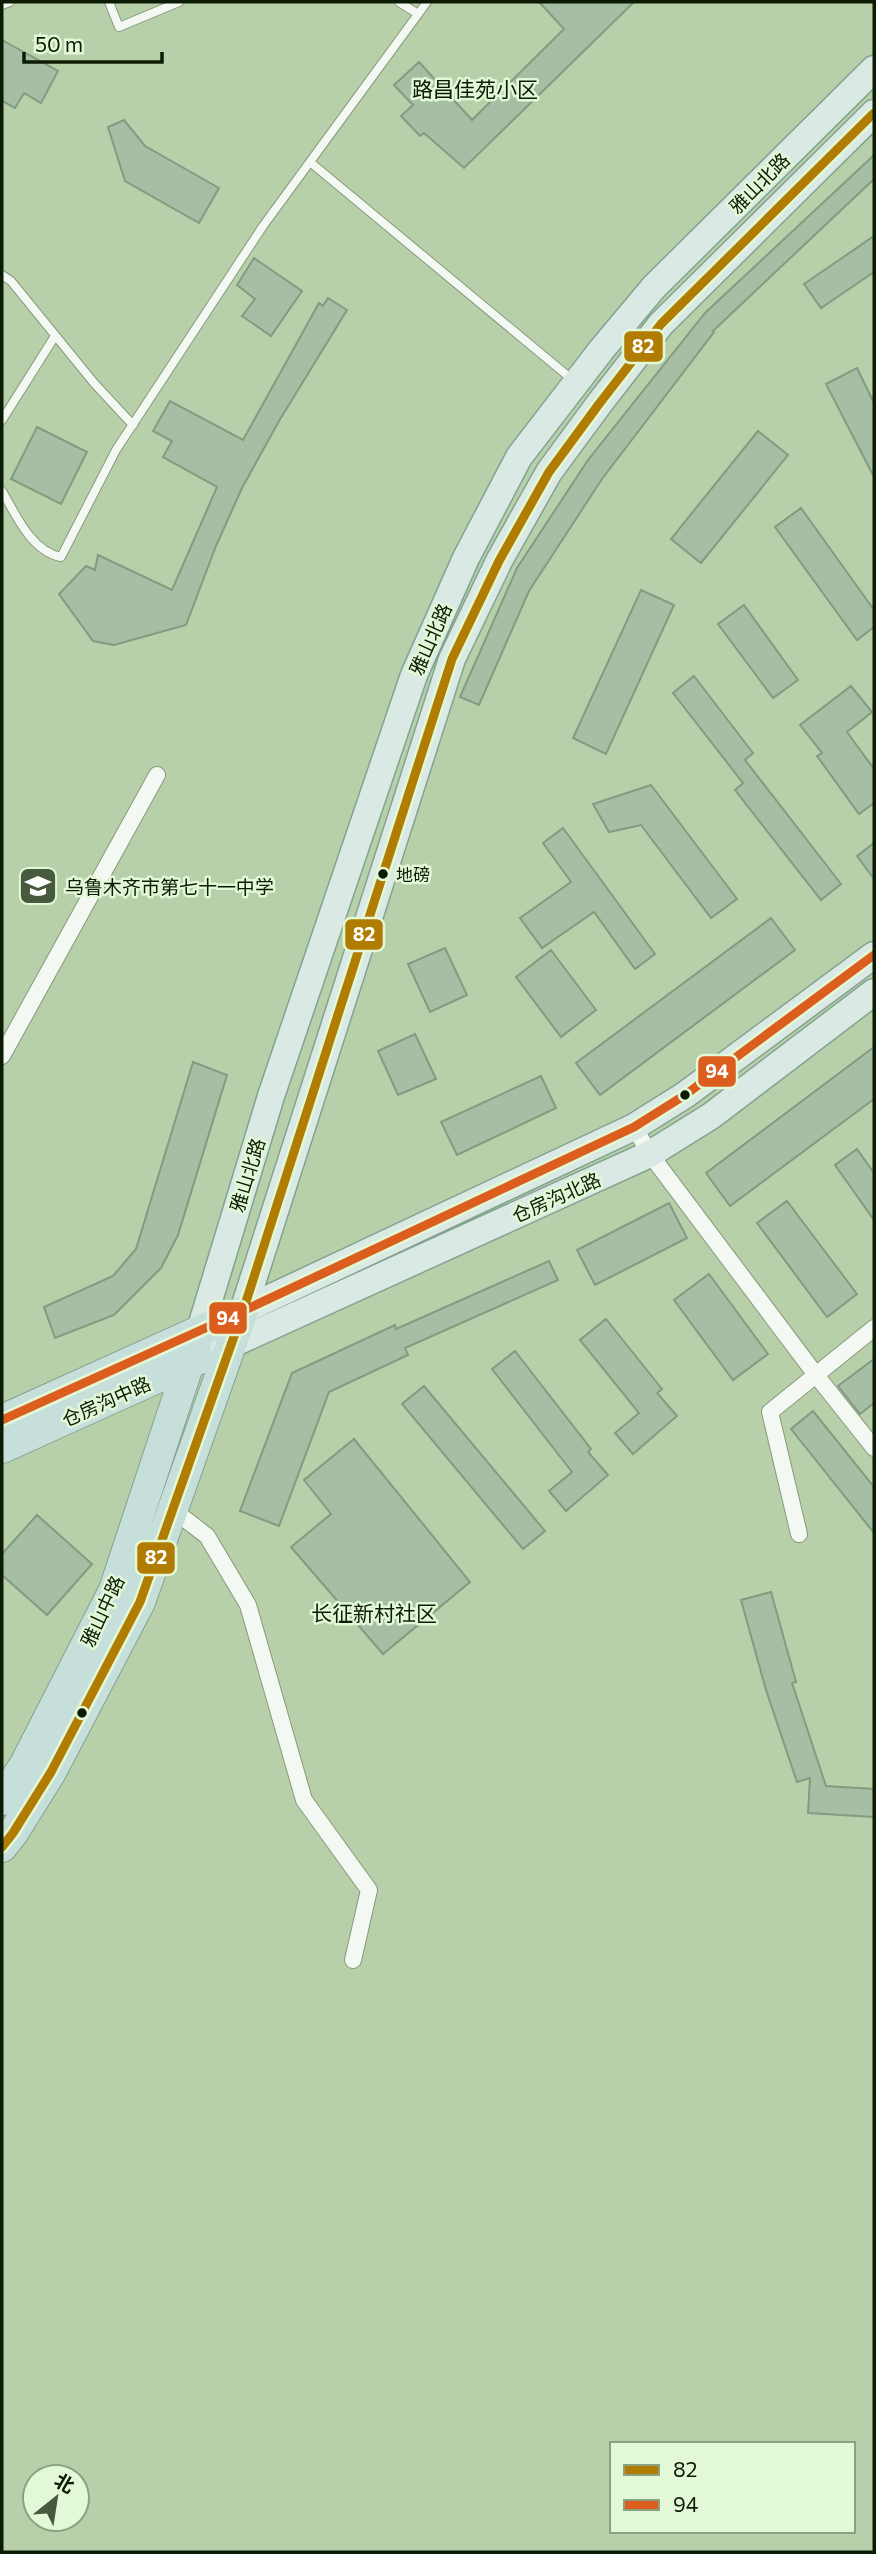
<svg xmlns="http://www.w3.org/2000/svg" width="876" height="2554" viewBox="0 0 876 2554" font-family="Commissioner,'Noto Sans SC',sans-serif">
<rect width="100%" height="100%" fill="#b8d0aa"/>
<path fill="#a5bea4" stroke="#829b81" stroke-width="2" d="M539 2H634L464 168 424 133 420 136 401 116 413 105 394 85 419 62 472 120 564 29Z
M2 40 58 71 41 103 24 93 15 108 2 101Z
M124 120 145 146 219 188 199 223 125 181 108 127Z
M874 155V179L713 331 714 332 602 479 529 591 479 705 460 697 517 568 588 460 705 313Z
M874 236V272L821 308 804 284Z
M254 258 302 291 271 336 242 316 255 299 237 285Z
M328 298 347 310 279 421 242 488 216 546 186 625 114 645 93 641 59 594 86 566 95 570 98 555 172 590 217 487 163 457 172 441 153 431 170 401 243 440 319 303 323 306Z
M857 368 874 403V477L826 384Z
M37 427 87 452 61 504 11 479Z
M758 431 788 455 701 563 671 539Z
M801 508 874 610V627L857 640 775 527Z
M641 590 674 605 606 754 573 738Z
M744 605 798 680 773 698 718 624Z
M694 676 753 753 745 760 841 884 821 900 735 790 743 783 673 693Z
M851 686 872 712 847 732 874 769V803L859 814 817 756 822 753 800 725Z
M651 785 737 899 711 918 641 825 609 832 593 804Z
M563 828 655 954 635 969 594 912 542 948 520 918 571 882 543 843Z
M874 843V879L857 856Z
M771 918 795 950 600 1095 576 1063Z
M445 948 467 995 430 1012 408 964Z
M551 950 596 1010 561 1037 516 977Z
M415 1034 436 1079 398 1095 378 1051Z
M874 1047V1099L730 1206 706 1173Z
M193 1062 227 1075 178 1235 161 1268 114 1315 55 1338 44 1307 113 1276 136 1249Z
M541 1076 556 1108 457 1155 441 1122Z
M857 1149 874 1173V1220L835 1165Z
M787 1201 857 1294 827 1317 757 1223Z
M669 1203 687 1238 595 1285 577 1250Z
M549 1261 558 1280 405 1348 408 1355 329 1392 279 1526 240 1511 292 1373 395 1325 396 1329Z
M709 1274 768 1354 733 1380 674 1300Z
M606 1319 662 1389 657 1393 677 1416 633 1454 615 1433 639 1413 580 1340Z
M515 1351 591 1449 588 1452 608 1475 566 1511 549 1491 572 1472 492 1369Z
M874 1359V1403L860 1414 838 1386Z
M424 1386 545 1531 523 1549 402 1404Z
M813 1411 874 1487V1533L791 1429Z
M354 1439 470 1582 383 1654 291 1547 331 1514 304 1480Z
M37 1515 92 1564 47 1615 2 1575V1554Z
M771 1592 796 1682 792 1683 826 1786 874 1789V1817L808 1813 810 1778 797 1782 766 1690 741 1600Z"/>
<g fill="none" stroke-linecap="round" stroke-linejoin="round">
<g stroke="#879a7c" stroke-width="10">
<path id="lane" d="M109 2 119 27 179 2
M399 2 418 14
M2 5 10 2
M310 162 574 381
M2 275 11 281 94 383 133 425
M2 420 55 336
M2 491C16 515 31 551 61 557L116 450 263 226 427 2"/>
</g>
<g stroke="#879a7c" stroke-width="18">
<path id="street" d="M2 1056 157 775
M634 1127 650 1154 816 1375 874 1448
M172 1509 207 1536 248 1605 304 1800 369 1890 353 1960
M799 1534 770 1412 874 1328"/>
</g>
<g stroke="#82a390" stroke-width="29">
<path id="primary" d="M243 1311 452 659 499 561 549 472 599 404 661 324 874 113
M223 1320 634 1127 685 1095 874 955
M200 1330 271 1096 414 675 466 558 519 457 602 349 654 287 874 69
M217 1351 650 1154 711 1116 874 992"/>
</g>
<g stroke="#82a390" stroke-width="32">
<path id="highway" d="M2 1420 210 1326
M2 1448 199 1359
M2 1800 25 1764 114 1590 200 1330
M2 1847 13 1833 51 1772 140 1602 243 1311"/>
</g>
<use href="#lane" stroke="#f4f8f2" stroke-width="8"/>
<use href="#street" stroke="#f4f8f2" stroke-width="16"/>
<use href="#primary" stroke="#dae9e3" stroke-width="26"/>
<use href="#highway" stroke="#c7dfda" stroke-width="30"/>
<g stroke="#e2f8d6" stroke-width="14">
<path id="bus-1" d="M2 1847 13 1833 51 1772 140 1602 243 1311 452 659 499 561 549 472 599 404 661 324 874 113"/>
</g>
<g stroke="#e2f8d6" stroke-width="14">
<path id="bus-2" d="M2 1420 243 1311 634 1127 685 1095 874 955"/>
</g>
<use href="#bus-1" stroke="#b07c01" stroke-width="9"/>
<use href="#bus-2" stroke="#db5e1f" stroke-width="9"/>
</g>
<defs>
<g id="school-square" transform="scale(2.0125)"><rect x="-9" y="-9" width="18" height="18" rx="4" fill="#485a3d" stroke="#e2f8d6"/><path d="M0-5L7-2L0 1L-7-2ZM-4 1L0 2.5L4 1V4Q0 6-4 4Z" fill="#fff"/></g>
</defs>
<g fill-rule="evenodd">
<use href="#school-square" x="38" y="886"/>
</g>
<g fill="#0c1b03" stroke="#e2f8d6" stroke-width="2.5">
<circle cx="383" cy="874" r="6"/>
<circle cx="685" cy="1095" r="6"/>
<circle cx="82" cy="1713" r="6"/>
</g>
<g text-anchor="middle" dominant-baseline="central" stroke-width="5" stroke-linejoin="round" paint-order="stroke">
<g font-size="17" fill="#0c1b03" stroke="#e2f8d6" text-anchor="start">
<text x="396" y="874">地磅</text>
</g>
<g font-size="19" fill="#0c1b03" stroke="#e2f8d6">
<text transform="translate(759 183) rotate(-45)">雅山北路</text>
<text transform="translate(430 639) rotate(-66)">雅山北路</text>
<text transform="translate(247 1175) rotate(-73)">雅山北路</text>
<text transform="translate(556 1197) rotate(-24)">仓房沟北路</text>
<text transform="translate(106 1401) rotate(-24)">仓房沟中路</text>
<text transform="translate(102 1611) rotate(-65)">雅山中路</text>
</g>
<g font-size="19" fill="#0c1b03" stroke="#e2f8d6" text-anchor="start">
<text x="65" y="886">乌鲁木齐市第七十一中学</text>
</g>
<g font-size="21" fill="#0c1b03" stroke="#e2f8d6">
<text x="475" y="88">路昌佳苑小区</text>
<text x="374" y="1612">长征新村社区</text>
</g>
</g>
<g stroke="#e2f8d6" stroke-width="2.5">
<rect x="623" y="330" width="41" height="33" rx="7" fill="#b07c01"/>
<rect x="344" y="918" width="40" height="33" rx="7" fill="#b07c01"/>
<rect x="697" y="1055" width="40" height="33" rx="7" fill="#db5e1f"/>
<rect x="208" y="1301" width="40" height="34" rx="7" fill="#db5e1f"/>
<rect x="136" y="1541" width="40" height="34" rx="7" fill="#b07c01"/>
</g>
<g font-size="19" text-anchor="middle" font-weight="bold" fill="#fff">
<text x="643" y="353">82</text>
<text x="364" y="941">82</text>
<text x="717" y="1078">94</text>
<text x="228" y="1325">94</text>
<text x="156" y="1564">82</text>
</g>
<rect width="876" height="2554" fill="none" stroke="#0c1b03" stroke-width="7"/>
<rect x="610" y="2442" width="245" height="91" fill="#e2f8d6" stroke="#8ca082" stroke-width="2"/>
<rect x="624" y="2465" width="35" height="10" fill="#b07c01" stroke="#8ca082" stroke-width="2"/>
<text x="673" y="2477" font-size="21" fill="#0c1b03">82</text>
<rect x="624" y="2500" width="35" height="10" fill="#db5e1f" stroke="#8ca082" stroke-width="2"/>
<text x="673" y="2512" font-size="21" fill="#0c1b03">94</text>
<g transform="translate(56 2498) rotate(30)"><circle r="33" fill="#e2f8d6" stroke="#8ca082" stroke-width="2"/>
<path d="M0-5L12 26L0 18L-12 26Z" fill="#485a3d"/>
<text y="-10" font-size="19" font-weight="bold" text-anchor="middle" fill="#0c1b03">北</text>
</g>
<path d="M24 52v10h138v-10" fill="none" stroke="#0c1b03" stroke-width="3.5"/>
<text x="35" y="52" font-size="21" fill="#0c1b03" stroke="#e2f8d6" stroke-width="5" paint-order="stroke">50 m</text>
</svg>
